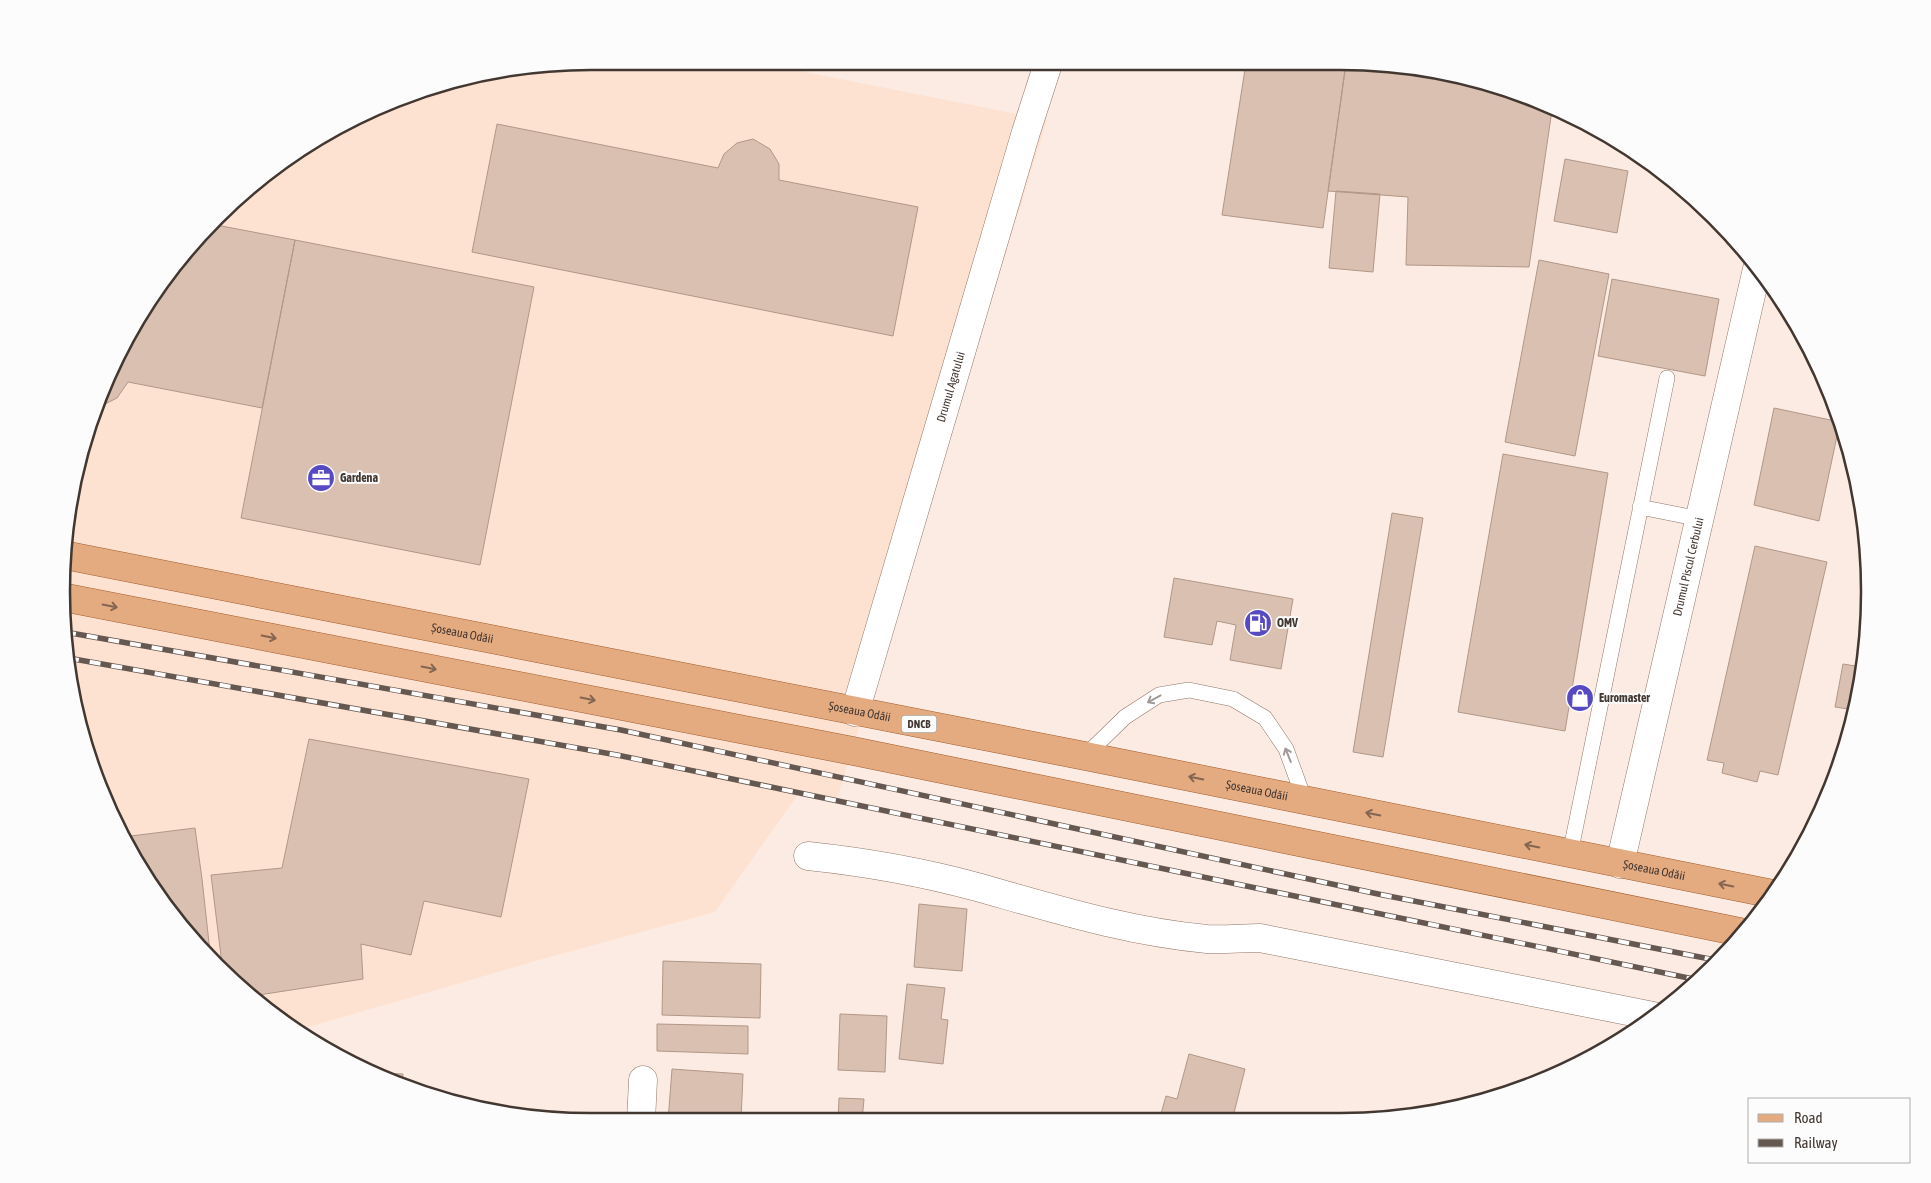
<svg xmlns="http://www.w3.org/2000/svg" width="1931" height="1183" viewBox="0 0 1931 1183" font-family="'Asap Condensed',sans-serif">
<rect width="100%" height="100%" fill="#fcebe2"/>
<path fill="#fee2d1" d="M770 65 1047 120 836 802 798 794 715 912 546 958 295 1031 217 967 171 914 132 856 89 762 71 695 61 592 66 522 89 421 151 297 216 217 269 171 357 116 421 89 522 66Z"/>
<path fill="#dac0b0" stroke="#b19788" d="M1374 62 1510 89 1552 110 1529 267 1406 265 1408 197 1328 191 1346 63Z
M1246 63H1346L1323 228 1222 215Z
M497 124 718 168 724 154 737 143 753 139 770 149 779 164V180L918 207 893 336 472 252Z
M1565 159 1628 171 1617 233 1554 221Z
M1336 191 1380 194 1373 272 1329 268Z
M211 224 295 240 262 408 128 382 117 398 105 404H98L151 297Z
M295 240 534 287 480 565 241 518Z
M1539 260 1609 274 1575 456 1505 442Z
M1612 279 1719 299 1705 376 1598 356Z
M1774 408 1840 422 1819 521 1754 505Z
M1503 454 1608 473 1565 731 1458 712Z
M1392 513 1423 518 1383 757 1353 752Z
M1755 546 1827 562 1778 775 1760 771 1757 782 1722 773 1724 763 1707 760Z
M1174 578 1293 599 1281 669 1230 660 1236 625 1217 621 1212 645 1164 637Z
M1843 664 1862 667 1860 695 1855 710 1835 707Z
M309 739 529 779 501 917 424 901 411 955 361 944 363 979 252 996 223 972 211 875 282 868Z
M195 828 202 879 211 961 171 914 132 856 123 837Z
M919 904 967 909 962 971 914 967Z
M663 961 761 964 760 1018 662 1015Z
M907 984 945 988 941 1019 948 1020 943 1064 899 1059Z
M840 1014 887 1016 885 1072 838 1070Z
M657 1024 748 1026V1054L657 1051Z
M1189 1054 1245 1069 1232 1121H1159L1166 1096 1177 1099Z
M672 1069 743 1074 741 1121H668Z
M378 1073 403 1074 402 1084Z
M839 1098 864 1099 862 1121H838Z"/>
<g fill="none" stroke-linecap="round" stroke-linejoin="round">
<g stroke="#8f7768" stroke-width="16">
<path id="service" d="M1640 507 1700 519
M1085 756 1125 717 1159 695 1189 690 1233 699 1265 718 1286 749 1305 801
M1570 854 1667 378"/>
</g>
<g stroke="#8f7768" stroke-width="29">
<g id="minor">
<path id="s1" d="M855 712 1026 132 1048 64"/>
<path d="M808 856C865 862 922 872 977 887 1052 908 1128 932 1207 939 1224 940 1243 938 1260 938L1653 1016"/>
<path id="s2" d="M1620 864 1757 269"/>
<path d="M641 1121 643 1080"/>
</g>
</g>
<g stroke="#a05d2e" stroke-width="29">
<g id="primary">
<path id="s3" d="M64 555 1085 756 1773 894"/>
<path d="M62 597 853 751 1740 932"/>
</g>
</g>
<use href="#service" stroke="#fff" stroke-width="15"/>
<use href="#minor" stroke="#fff" stroke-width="28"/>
<use href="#primary" stroke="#e4aa80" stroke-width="28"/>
<g stroke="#645851" stroke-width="5.5">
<path id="rail" d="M65 632 621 730 1378 894 1715 960
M68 658 617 755 1698 980"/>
</g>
<use href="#rail" stroke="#fcfcfc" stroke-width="4" stroke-dasharray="11" stroke-linecap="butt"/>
</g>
<defs><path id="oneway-shaft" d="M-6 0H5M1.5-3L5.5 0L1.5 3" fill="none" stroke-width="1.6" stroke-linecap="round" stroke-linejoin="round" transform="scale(1.25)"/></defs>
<g stroke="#836551">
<use href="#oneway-shaft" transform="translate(110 606) rotate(11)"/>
<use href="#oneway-shaft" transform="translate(269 637) rotate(11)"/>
<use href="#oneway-shaft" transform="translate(429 668) rotate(11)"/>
<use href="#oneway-shaft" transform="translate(588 699) rotate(11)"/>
<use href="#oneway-shaft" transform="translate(1196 778) rotate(-169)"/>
<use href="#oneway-shaft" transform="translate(1373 814) rotate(-169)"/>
<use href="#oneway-shaft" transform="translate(1532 846) rotate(-169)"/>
<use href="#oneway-shaft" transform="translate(1726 885) rotate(-169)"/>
</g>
<g stroke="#a09b98">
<use href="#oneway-shaft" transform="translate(1154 699) rotate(151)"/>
<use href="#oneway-shaft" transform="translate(1288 755) rotate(-112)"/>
</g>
<defs>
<g id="office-disc" transform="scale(1.4375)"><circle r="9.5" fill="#5749c1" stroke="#fcfcfc"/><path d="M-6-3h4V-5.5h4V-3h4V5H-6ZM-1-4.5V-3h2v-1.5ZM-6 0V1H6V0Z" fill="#fff"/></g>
<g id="fuel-disc" transform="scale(1.4375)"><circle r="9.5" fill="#5749c1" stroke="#fcfcfc"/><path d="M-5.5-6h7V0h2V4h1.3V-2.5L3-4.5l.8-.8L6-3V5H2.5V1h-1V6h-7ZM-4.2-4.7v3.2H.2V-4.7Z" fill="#fff"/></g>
<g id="shop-disc" transform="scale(1.4375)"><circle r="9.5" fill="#5749c1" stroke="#fcfcfc"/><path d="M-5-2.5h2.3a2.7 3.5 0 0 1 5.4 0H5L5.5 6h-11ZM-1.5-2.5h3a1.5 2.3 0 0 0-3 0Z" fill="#fff"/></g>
</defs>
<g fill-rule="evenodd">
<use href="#office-disc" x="321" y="478"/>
<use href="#fuel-disc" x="1258" y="623"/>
<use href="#shop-disc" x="1580" y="698"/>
</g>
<g text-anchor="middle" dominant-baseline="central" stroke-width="4" stroke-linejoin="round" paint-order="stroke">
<rect fill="#fcfcfc" stroke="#7a726e" stroke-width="1" x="901.5" y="715.5" width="35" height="17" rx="4"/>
<g font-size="11" font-weight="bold" fill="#423731">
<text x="919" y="724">DNCB</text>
</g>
<g font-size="12" fill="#423731" stroke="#fcfcfc">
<text stroke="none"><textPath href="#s1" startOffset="339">Drumul Agatului</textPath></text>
<text stroke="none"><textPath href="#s2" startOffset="305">Drumul Piscul Cerbului</textPath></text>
<text stroke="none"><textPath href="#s3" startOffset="406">Șoseaua Odăii</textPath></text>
<text stroke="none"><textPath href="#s3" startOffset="811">Șoseaua Odăii</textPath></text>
<text stroke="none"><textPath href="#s3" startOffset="1216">Șoseaua Odăii</textPath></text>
<text stroke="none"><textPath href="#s3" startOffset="1621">Șoseaua Odăii</textPath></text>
</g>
<g font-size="12" font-weight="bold" fill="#423731" stroke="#fcfcfc" text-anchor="start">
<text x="340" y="478">Gardena</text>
<text x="1277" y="623">OMV</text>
<text x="1599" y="698">Euromaster</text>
</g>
</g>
<path d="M0 0H1931V1183H0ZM591 70H1340A521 521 0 0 1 1861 591V592A521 521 0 0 1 1340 1113H591A521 521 0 0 1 70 592V591A521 521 0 0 1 591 70Z" fill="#fcfcfc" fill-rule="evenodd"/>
<path fill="none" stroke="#423731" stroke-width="2.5" d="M591 70H1340A521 521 0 0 1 1861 591V592A521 521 0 0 1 1340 1113H591A521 521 0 0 1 70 592V591A521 521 0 0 1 591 70Z"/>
<rect x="1748" y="1098" width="162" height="65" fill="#fcfcfc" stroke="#b2adab"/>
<rect x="1758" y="1114" width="25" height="8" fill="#e4aa80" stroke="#b2adab"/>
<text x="1794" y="1123" font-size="15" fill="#423731">Road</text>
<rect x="1758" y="1139" width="25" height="8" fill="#645851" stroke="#b2adab"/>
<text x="1794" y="1148" font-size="15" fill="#423731">Railway</text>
</svg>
